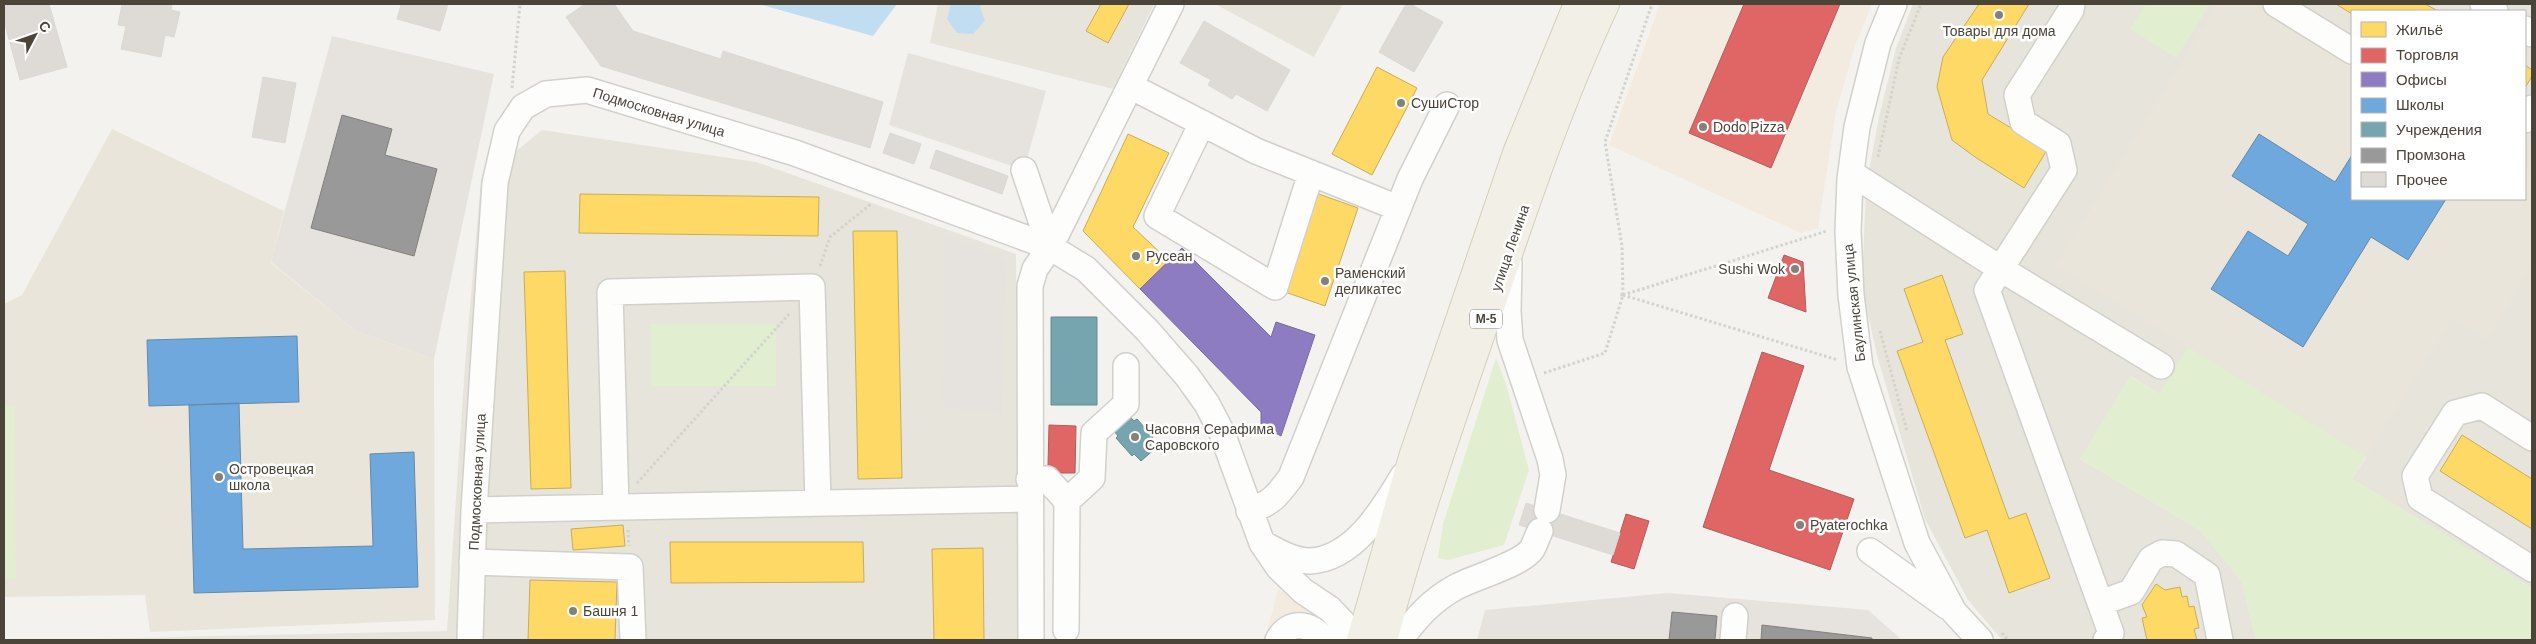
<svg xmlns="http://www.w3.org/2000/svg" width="2536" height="644" viewBox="0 0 2536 644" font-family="Arial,sans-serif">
<rect width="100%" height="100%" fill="#f4f2ee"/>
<path fill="#e7e4dc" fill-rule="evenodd" d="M938 4H1154L1113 89 930 43Z
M1215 4H1343L1314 57Z
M1913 4H2532V588L2352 479 2366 458 2159 394 2131 376 2080 459 2200 530 2242 582 2256 640H2002L1968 600 1925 519 1877 355 1862 288 1866 187 1879 117 1896 48ZM2352 11H2525V199H2352Z
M542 130 756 162 1016 254 1018 640H46L447 631 465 365 481 180Z"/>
<path fill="#f3ebdf" d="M1660 4H1872L1855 46 1836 112 1818 228 1801 233 1609 145Z
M1278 589 1323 617 1337 631 1338 640H1265Z"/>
<path fill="#e6e2de" d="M332 36 494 74 434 359 356 331 271 262Z
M1668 593 1868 610 1902 640H1477L1485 610Z"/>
<path fill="#eae5da" d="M2218 4H2263L2352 59V199H2525V166L2532 170V266L2487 339 2452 318 2366 457 2056 265Z
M112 129 284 211 271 263 356 331 434 359 435 620 150 632 145 595 4 597V304L22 295Z"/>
<path fill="#e1eecf" d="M2146 4H2210L2176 58 2130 29Z
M651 324H776V386H651Z
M2188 347 2366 457 2352 479 2532 588V640H2256L2242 582 2200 530 2080 459 2130 376 2159 394Z
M1496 358 1506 384 1529 470 1504 545 1448 560 1438 558 1443 524Z
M4 406H15L16 578 4 579Z"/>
<path fill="#e6e3df" d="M908 53 1046 91 1024 170 889 125Z
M944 235 1007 259 1002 415 943 407Z"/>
<path fill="#c0ddf1" d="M758 4H897L873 36Z
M951 4H981L980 7 985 21 973 34 957 33 947 19Z"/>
<path fill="#ffd966" stroke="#c9ac58" d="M1101 4H1129L1108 43 1086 31Z
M1979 4H2029L1982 80 1988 114 2047 150 2024 188 1975 157 1952 140 1937 87 1943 57Z
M2336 4H2425L2438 11H2352V14Z
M2525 65 2532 70V76L2525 88Z
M1377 67 1417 88 1372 175 1332 154Z
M1128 134 1169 153 1133 227 1169 261 1140 289 1083 231Z
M1316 193 1358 208 1325 306 1285 292Z
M580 194 819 197 818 236 579 233Z
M853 231H897L902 478 858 479Z
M565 271 571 488 531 489 524 272Z
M1942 275 1963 334 1945 340 2009 519 2026 513 2050 578 2009 593 1987 530 1965 538 1897 351 1923 342 1904 289Z
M2462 435 2532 479V529L2440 471Z
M623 525 625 546 573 550 571 529Z
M670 542H863L864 582 671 583Z
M983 548 984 640H934L932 549Z
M530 580 617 582 615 640H528Z
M2156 584 2165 590 2180 587 2182 597 2187 596 2189 607 2194 606 2199 628 2194 629 2197 640H2147L2142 618 2147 617 2142 605Z"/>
<path fill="#e06666" stroke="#b35c58" d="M1744 4H1840L1771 168 1689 133Z
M1784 255 1803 262 1806 312 1768 298Z
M1762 352 1804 366 1769 470 1854 499 1830 570 1703 527Z
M1049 425 1076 426 1075 473H1056L1048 465Z
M1626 514 1649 521 1634 569 1611 562Z"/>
<path fill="#8e7cc3" stroke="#7a6b9a" d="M1182 248 1271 337 1276 322 1315 335 1281 436 1261 425V412L1140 289Z"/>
<path fill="#6fa8dc" stroke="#648aab" d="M2259 134 2335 182 2352 155V199H2446L2408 260 2371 237 2303 347 2211 289 2248 231 2288 256 2308 224 2232 176Z
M297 336 299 402 149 406 147 340Z
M239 403 243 549 373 546 370 454 414 452 418 587 194 593 189 405Z"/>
<path fill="#76a5af" stroke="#69888c" d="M1051 317H1097V405H1051Z
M1125 411 1134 421 1137 419 1153 437 1151 440 1157 447 1141 461 1134 454 1132 456 1116 438 1118 436 1109 425Z"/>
<path fill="#999" stroke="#82807c" d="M342 115 392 129 385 155 437 169 414 256 311 228Z
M1672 612 1717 616 1715 640H1669Z
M1762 625 1872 638V640H1761Z"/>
<path fill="#dedbd6" stroke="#dcd9d4" d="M13 4H49L67 67 20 80 4 21V6Z
M122 4H172L171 10 180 12 174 37 165 35 161 57 121 49 126 26 118 25Z
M398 4H448L440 31 397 19 401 5Z
M585 4H614L633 31 721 59 723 51 883 102 870 148 601 66 566 17Z
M1406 4H1410L1443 22 1414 72 1379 52Z
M1204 21 1290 70 1267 111 1236 94 1232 99 1208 85 1211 80 1180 63Z
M263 77 296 83 285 143 252 137Z
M890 133 921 144 914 164 883 153Z
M936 150 1008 176 1002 194 930 168Z
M1526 503 1620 533 1613 555 1519 525Z"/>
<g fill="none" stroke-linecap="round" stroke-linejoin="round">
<g stroke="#d2d0cb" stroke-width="28">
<path id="minor" d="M1894 4 1878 43 1857 127 1850 179 1848 231 1851 295 1860 367 1917 543 1954 612 1980 640
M2072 4 2071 10 2017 95 2023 122 2058 144 2064 170 1987 290 2111 633 2106 640
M2276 4 2352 51
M2483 4 2495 11
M2525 29 2532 34
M1130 86 1256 151 1398 208
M2525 120 2532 108
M1202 123 1157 216 1275 287 1311 173
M1024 170 1050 247
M1851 173 2001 269 2161 366
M1509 262 1508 312 1510 340 1550 459 1553 475 1547 510
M2532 438 2482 406 2455 413 2415 476 2420 498 2532 569
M1029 479H1047L1067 501 1066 630
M1067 501 1092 478 1094 433 1126 404V366
M616 507 610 292 812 287 818 503
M474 510 1029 499
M1249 511C1272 503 1277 496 1291 477L1410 179 1447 105
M1264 544C1278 552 1294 561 1310 561 1354 559 1384 508 1403 476
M1870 551 1948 607
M472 562 630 567 633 640
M2100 603 2131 592 2151 559 2162 553 2176 554 2207 575 2220 640
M470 640 474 510 495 183 507 131 523 107 546 94 587 90 795 153 1050 247 1086 269 1147 330 1187 376 1207 404 1222 433 1262 543 1279 568 1303 591 1330 609 1345 625 1351 640
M1031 640 1030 286 1035 269 1050 247 1171 4
M1278 640C1290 618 1311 624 1325 640
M1400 640C1416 618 1432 600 1456 587 1474 577 1521 565 1532 549 1535 544 1537 537 1540 531
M1733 640 1735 616"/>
</g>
<g stroke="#d6cebb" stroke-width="30">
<path id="major" d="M1361 640 1413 457 1517 153 1578 4
M1383 640C1414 526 1453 414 1492 301 1526 201 1560 100 1605 4"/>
</g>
<path stroke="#d3d2cc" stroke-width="3" stroke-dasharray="2.5 2.5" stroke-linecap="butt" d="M512 88 520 4
M1878 157 1899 59 1921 4
M820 266 830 237 871 204
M1623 295 1827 231
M1623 295 1622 246 1605 142 1652 4
M1623 295 1838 360
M1880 331 1907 431
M1544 373 1605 353 1623 295 1618 294
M637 483 790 313
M628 530 629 546
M2002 633 2008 640"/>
<use href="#minor" stroke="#fdfdfc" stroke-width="25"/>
<use href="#major" stroke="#f2efe6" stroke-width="28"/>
</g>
<g fill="#868178" stroke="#fff" stroke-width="2">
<circle cx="1999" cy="15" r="5"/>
<circle cx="1401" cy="103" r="5"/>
<circle cx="1703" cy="127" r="5"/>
<circle cx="1136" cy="256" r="5"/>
<circle cx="1795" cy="269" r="5"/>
<circle cx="1325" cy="281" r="5"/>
<circle cx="1135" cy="437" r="5"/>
<circle cx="219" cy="477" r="5"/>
<circle cx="1800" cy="525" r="5"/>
<circle cx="573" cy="611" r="5"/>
</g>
<g text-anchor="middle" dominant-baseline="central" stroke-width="5" stroke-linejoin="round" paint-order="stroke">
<rect fill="#fff" stroke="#817c74" stroke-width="1" x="1470" y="309.5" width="32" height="19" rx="4"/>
<g font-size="12" font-weight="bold" fill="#4b4439">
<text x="1486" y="319">М-5</text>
</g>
<g font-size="14" fill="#4b4439" stroke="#fff" text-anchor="start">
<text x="1999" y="31" text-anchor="middle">Товары для дома</text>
<text x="1411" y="103">СушиСтор</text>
<text x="1713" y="127">Dodo Pizza</text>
<text x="1146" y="256">Русеан</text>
<text x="1785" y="269" text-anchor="end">Sushi Wok</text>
<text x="1335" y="273">Раменский<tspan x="1335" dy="16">деликатес</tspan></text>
<text x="1145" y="429">Часовня Серафима<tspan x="1145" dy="16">Саровского</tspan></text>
<text x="229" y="469">Островецкая<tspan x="229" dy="16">школа</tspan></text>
<text x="1810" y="525">Pyaterochka</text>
<text x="583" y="611">Башня 1</text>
</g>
<g font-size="14" fill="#4b4439" stroke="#fff">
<text transform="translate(659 112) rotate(17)">Подмосковная улица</text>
<text transform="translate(1510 248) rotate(-71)">улица Ленина</text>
<text transform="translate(1854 303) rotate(-96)">Баулинская улица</text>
<text transform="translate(477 482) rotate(-87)">Подмосковная улица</text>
</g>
</g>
<rect width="2536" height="644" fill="none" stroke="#4b4439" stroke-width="10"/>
<rect x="2351" y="10" width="175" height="190" fill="#ffffff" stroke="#b7b4b0"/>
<rect x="2361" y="22" width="25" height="15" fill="#ffd966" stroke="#b7b4b0"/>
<text x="2396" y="35" font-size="15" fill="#4b4439">Жильё</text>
<rect x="2361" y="48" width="25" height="15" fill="#e06666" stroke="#b7b4b0"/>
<text x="2396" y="60" font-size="15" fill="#4b4439">Торговля</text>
<rect x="2361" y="72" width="25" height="15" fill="#8e7cc3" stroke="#b7b4b0"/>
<text x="2396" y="85" font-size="15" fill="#4b4439">Офисы</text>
<rect x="2361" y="98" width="25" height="15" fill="#6fa8dc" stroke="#b7b4b0"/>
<text x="2396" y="110" font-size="15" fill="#4b4439">Школы</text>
<rect x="2361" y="122" width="25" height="15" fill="#76a5af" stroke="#b7b4b0"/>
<text x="2396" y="135" font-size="15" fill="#4b4439">Учреждения</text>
<rect x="2361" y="148" width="25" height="15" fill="#999999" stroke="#b7b4b0"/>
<text x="2396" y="160" font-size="15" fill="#4b4439">Промзона</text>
<rect x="2361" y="172" width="25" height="15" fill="#dedbd6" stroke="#b7b4b0"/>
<text x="2396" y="185" font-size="15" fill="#4b4439">Прочее</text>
<g transform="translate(35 35) rotate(49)" stroke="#ffffff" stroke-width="4" paint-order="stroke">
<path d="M0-4L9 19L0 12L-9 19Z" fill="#4b4439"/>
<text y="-8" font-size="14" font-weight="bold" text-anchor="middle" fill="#4b4439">С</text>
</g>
</svg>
